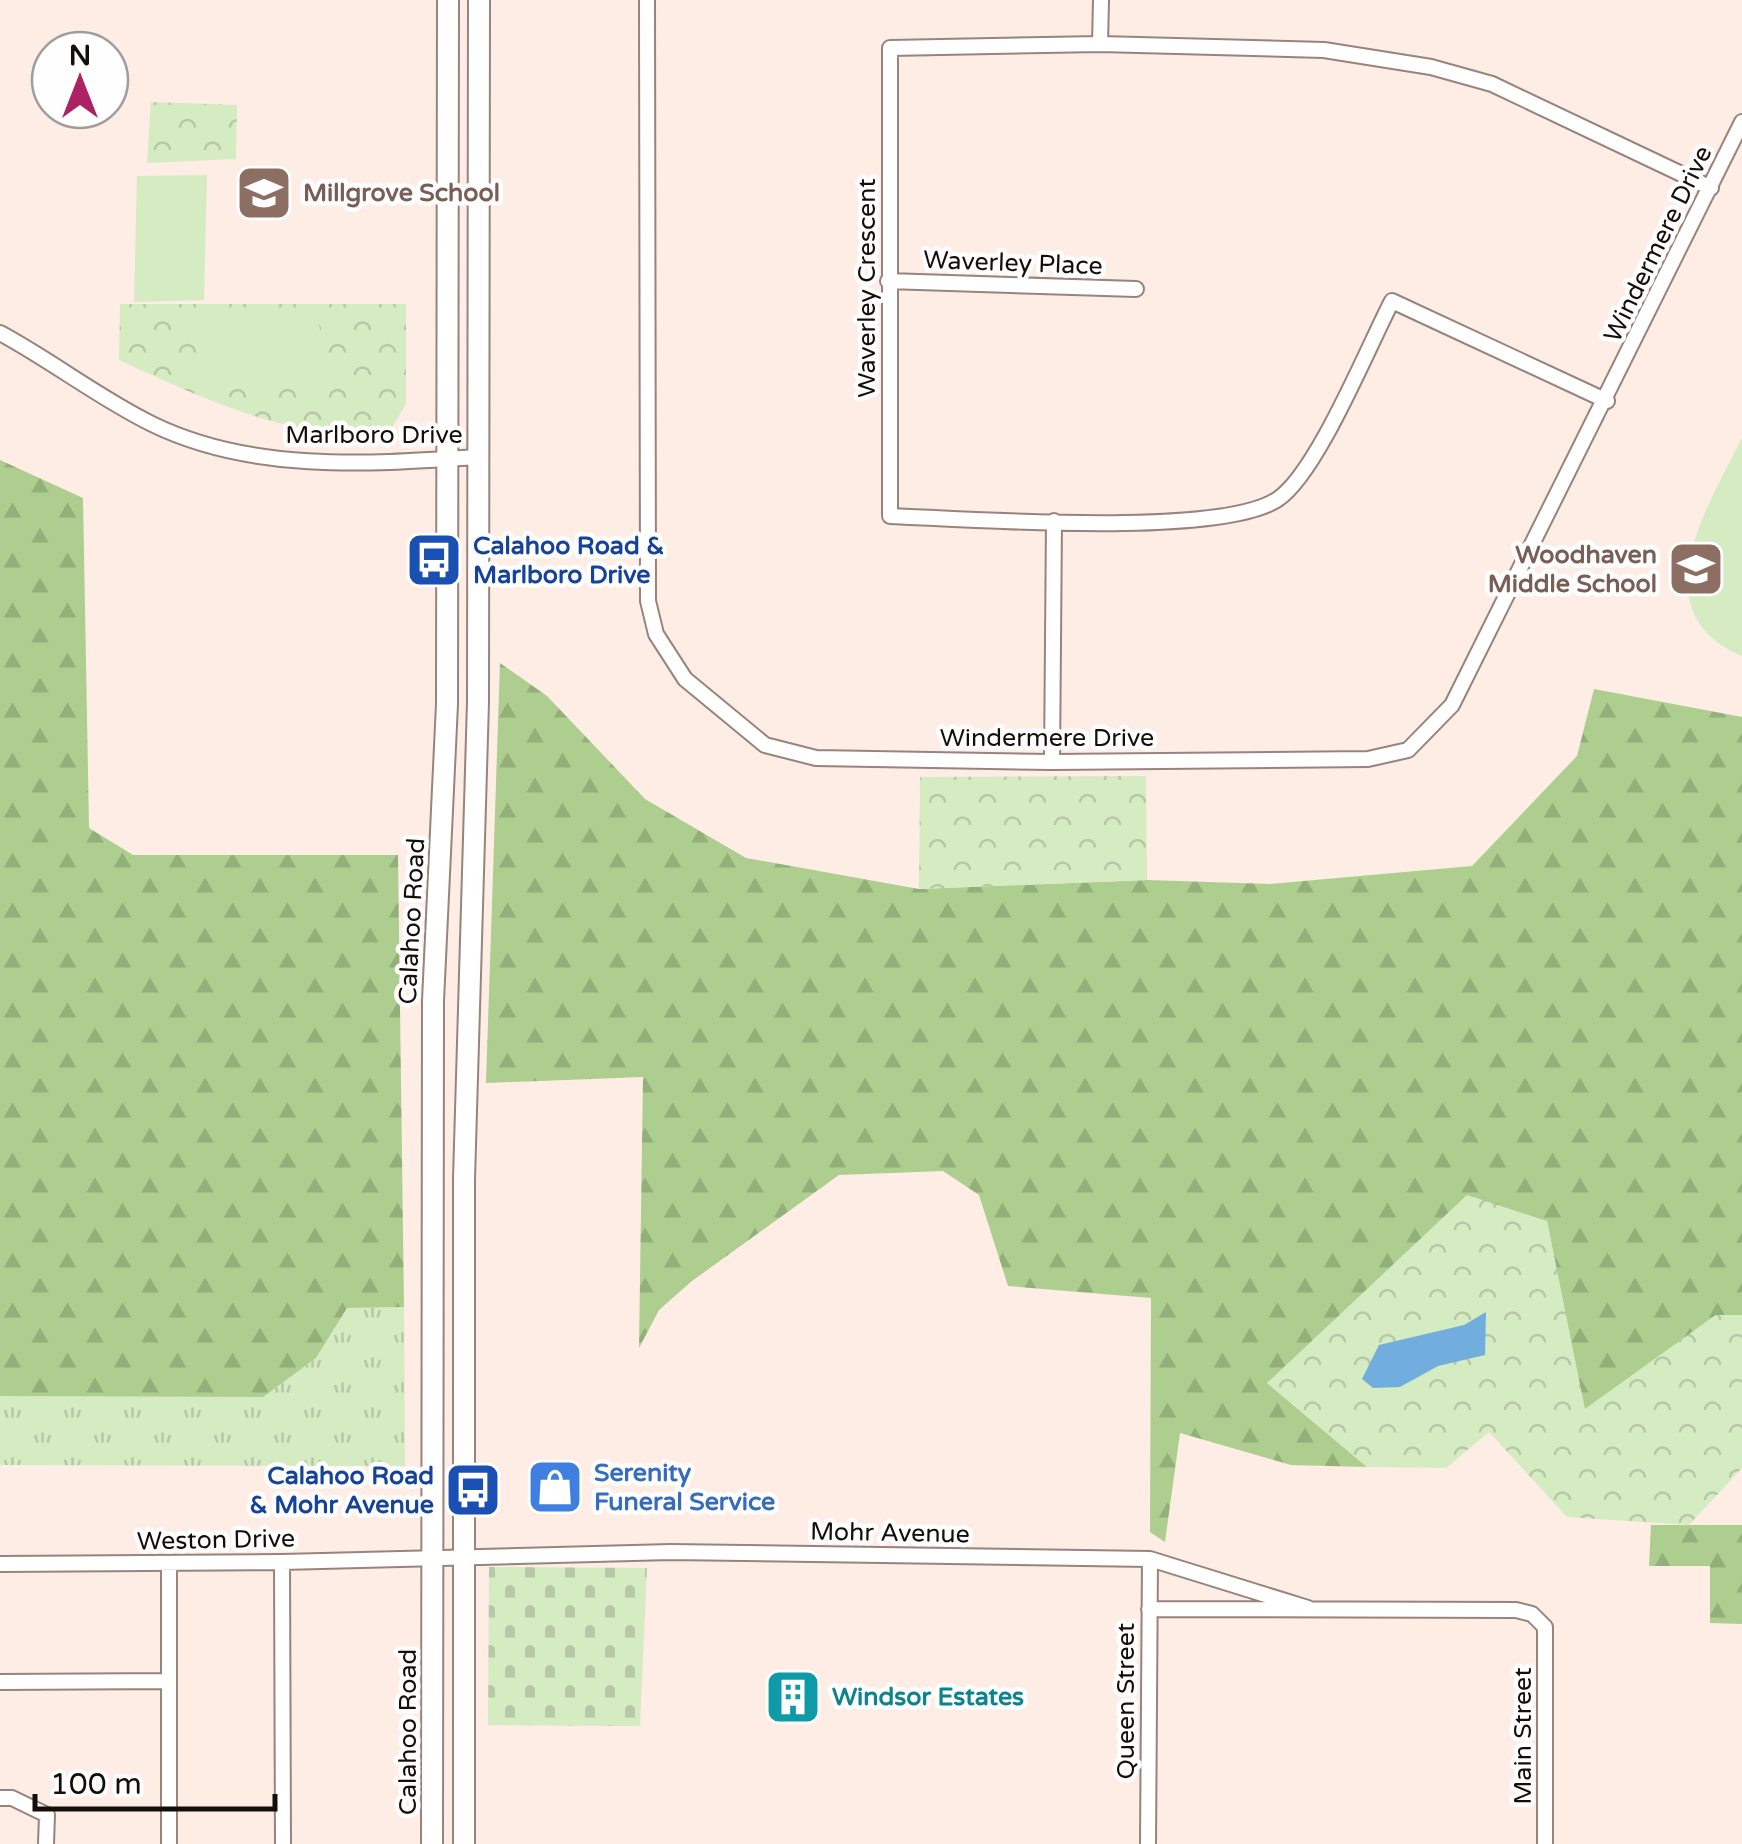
<svg xmlns="http://www.w3.org/2000/svg" width="1742" height="1844" viewBox="0 0 1742 1844" font-family="'Varela Round',sans-serif">
<defs>
<pattern id="grass-tufts" width="24" height="20" patternUnits="userSpaceOnUse" patternTransform="scale(2.5)"><rect width="24" height="20" fill="#d5ebc2"/><path d="M3 7l-1-3M5 7V3M7 7l1-3M15 17l-1-3M17 17v-4M19 17l1-3" fill="none" stroke="#b6c8a5"/></pattern>
<pattern id="forest-firs" width="22" height="20" patternUnits="userSpaceOnUse" patternTransform="scale(2.5)"><rect width="22" height="20" fill="#adce8f"/><path d="M5 1l3.5 6h-7zM16 11l3.5 6h-7z" fill="#94b07a"/></pattern>
<pattern id="cemetery-stones" width="16" height="16" patternUnits="userSpaceOnUse" patternTransform="scale(2.5)"><rect width="16" height="16" fill="#d5ebc2"/><path d="M2 7V4a2 2 0 0 1 4 0v3zM10 15v-3a2 2 0 0 1 4 0v3z" fill="#b6c8a5"/></pattern>
<pattern id="park-crowns" width="20" height="18" patternUnits="userSpaceOnUse" patternTransform="scale(2.5)"><rect width="20" height="18" fill="#d5ebc2"/><path d="M2 6a3 3 0 1 1 6 0M12 15a3 3 0 1 1 6 0" fill="none" stroke="#b6c8a5"/></pattern>
</defs>
<rect width="100%" height="100%" fill="#fdede5"/>
<path fill="url(#grass-tufts)" d="M404 1307 405 1466 0 1465V1396L263 1397 316 1358 347 1308Z"/>
<path fill="url(#forest-firs)" d="M0 460 83 498 89 828 133 855H398L404 1307 347 1308 316 1358 263 1397 0 1396Z
M500 663 547 696 645 799 746 858 919 889 1147 880 1270 884 1472 866 1577 756 1594 689 1742 717V1315H1716L1584 1410 1547 1221 1267 1383 1367 1467 1291 1465 1180 1433 1165 1542 1150 1532 1151 1298 1008 1286 979 1195 943 1171 839 1175 692 1281 659 1310 639 1348 643 1077 486 1083Z
M1651 1525H1742V1624L1710 1623V1566H1649Z"/>
<path fill="url(#cemetery-stones)" d="M489 1567 647 1568 640 1726 488 1725Z"/>
<path fill="url(#park-crowns)" d="M151 102 237 105 236 159 147 163Z
M120 304H406V404L387 436C281 436 213 403 119 360Z
M1146 776 1147 880 919 889 920 777Z
M1467 1195 1547 1221 1585 1409 1716 1315H1742V1468L1689 1525 1567 1517 1489 1432 1446 1468 1367 1467 1267 1383Z"/>
<path fill="#d5ebc2" d="M207 175 204 300 134 302 137 176Z
M317 308 326 376 200 377 199 308Z
M1742 438V656C1638 612 1709 505 1742 438Z"/>
<path fill="#72aedd" d="M1486 1312 1485 1355 1438 1366 1400 1387 1373 1388 1362 1379 1379 1345 1464 1325Z"/>
<g fill="none" stroke-linecap="round" stroke-linejoin="round">
<g stroke="#97847c" stroke-width="18">
<path id="minor" d="M647 0 648 601 656 634 685 679 765 745 816 758 1052 762 1368 759 1408 750 1452 705 1742 122
M1100 44 1101 0
M888 281 1136 289
M0 333C52 361 99 398 152 424 252 473 370 464 478 457
M1607 401 1392 301C1368 347 1317 473 1278 499 1221 538 969 519 890 516V48L1100 44 1324 50 1431 67 1492 84 1711 188
M1052 762 1054 521
M282 1562 283 1844
M0 1564 282 1562 671 1552 1150 1559 1308 1608
M169 1564V1844
M1149 1609 1516 1610 1532 1614 1545 1627V1844
M0 1682 169 1681
M0 1798H12L47 1815 46 1844
M1148 1844 1150 1559"/>
</g>
<g stroke="#97847c" stroke-width="24">
<path id="secondary" d="M432 1844 433 1001 447 704 448 0
M464 1844V1179L478 702 479 0"/>
</g>
<use href="#minor" stroke="#fff" stroke-width="14"/>
<use href="#secondary" stroke="#fff" stroke-width="20"/>
</g>
<defs>
<g id="school-square" transform="scale(2.875)"><rect x="-9" y="-9" width="18" height="18" rx="4" fill="#8d6e63" stroke="#fefefe"/><path d="M0-5L7-2L0 1L-7-2ZM-4 1L0 2.5L4 1V4Q0 6-4 4Z" fill="#fff"/></g>
<g id="bus-square" transform="scale(2.875)"><rect x="-9" y="-9" width="18" height="18" rx="4" fill="#1a4fb4" stroke="#fefefe"/><path d="M-5-6H5V4H4V6H2V4H-2V6H-4V4H-5ZM-3.5-4V0h7V-4ZM-3.5 1.2v1.5H-2V1.2ZM2 1.2v1.5H3.5V1.2Z" fill="#fff"/></g>
<g id="shop-square" transform="scale(2.875)"><rect x="-9" y="-9" width="18" height="18" rx="4" fill="#3f7fe0" stroke="#fefefe"/><path d="M-5-2.5h2.3a2.7 3.5 0 0 1 5.4 0H5L5.5 6h-11ZM-1.5-2.5h3a1.5 2.3 0 0 0-3 0Z" fill="#fff"/></g>
<g id="building-square" transform="scale(2.875)"><rect x="-9" y="-9" width="18" height="18" rx="4" fill="#0f9aa8" stroke="#fefefe"/><path d="M-4-6H4V6H1V3H-1V6H-4ZM-2.5-4.3h1.7v1.8h-1.7ZM.8-4.3h1.7v1.8H.8ZM-2.5-1h1.7V.8h-1.7ZM.8-1h1.7V.8H.8Z" fill="#fff"/></g>
</defs>
<g fill-rule="evenodd">
<use href="#school-square" x="264" y="193"/>
<use href="#bus-square" x="434" y="560"/>
<use href="#school-square" x="1696" y="569"/>
<use href="#shop-square" x="555" y="1487"/>
<use href="#bus-square" x="473" y="1490"/>
<use href="#building-square" x="793" y="1697"/>
</g>
<g text-anchor="middle" dominant-baseline="central" stroke-width="9" stroke-linejoin="round" paint-order="stroke">
<g font-size="25" font-weight="bold" fill="#785e54" stroke="#fefefe" text-anchor="start">
<text x="303" y="193">Millgrove School</text>
<text x="1657" y="555" text-anchor="end">Woodhaven<tspan x="1657" dy="29">Middle School</tspan></text>
</g>
<g font-size="25" fill="#140e0a" stroke="#fefefe">
<text transform="translate(1658 244) rotate(-64)">Windermere Drive</text>
<text transform="translate(1013 263) rotate(2)">Waverley Place</text>
<text transform="translate(867 288) rotate(-90)">Waverley Crescent</text>
<text x="374" y="435">Marlboro Drive</text>
<text x="1047" y="738">Windermere Drive</text>
<text transform="translate(412 921) rotate(-87)">Calahoo Road</text>
<text transform="translate(890 1533) rotate(1)">Mohr Avenue</text>
<text transform="translate(216 1540) rotate(-1)">Weston Drive</text>
<text transform="translate(1126 1701) rotate(-90)">Queen Street</text>
<text transform="translate(408 1732) rotate(-90)">Calahoo Road</text>
<text transform="translate(1523 1736) rotate(-90)">Main Street</text>
</g>
<g font-size="25" font-weight="bold" fill="#164399" stroke="#fefefe" text-anchor="start">
<text x="473" y="546">Calahoo Road &amp;<tspan x="473" dy="29">Marlboro Drive</tspan></text>
<text x="434" y="1476" text-anchor="end">Calahoo Road<tspan x="434" dy="29">&amp; Mohr Avenue</tspan></text>
</g>
<g font-size="25" font-weight="bold" fill="#366cbe" stroke="#fefefe" text-anchor="start">
<text x="594" y="1473">Serenity<tspan x="594" dy="29">Funeral Service</tspan></text>
</g>
<g font-size="25" font-weight="bold" fill="#0d838f" stroke="#fefefe" text-anchor="start">
<text x="832" y="1697">Windsor Estates</text>
</g>
</g>
<g transform="translate(80 80)"><circle r="48" fill="#fefefe" stroke="#a09e9c" stroke-width="2.5"/>
<path d="M0-8L18 38L0 25L-18 38Z" fill="#ac2263"/>
<text y="-15" font-size="28" font-weight="bold" text-anchor="middle" fill="#140e0a">N</text>
</g>
<path d="M35 1794v15h240v-15" fill="none" stroke="#140e0a" stroke-width="5"/>
<text x="50" y="1794" font-size="30" fill="#140e0a" stroke="#fefefe" stroke-width="8" paint-order="stroke">100 m</text>
</svg>
